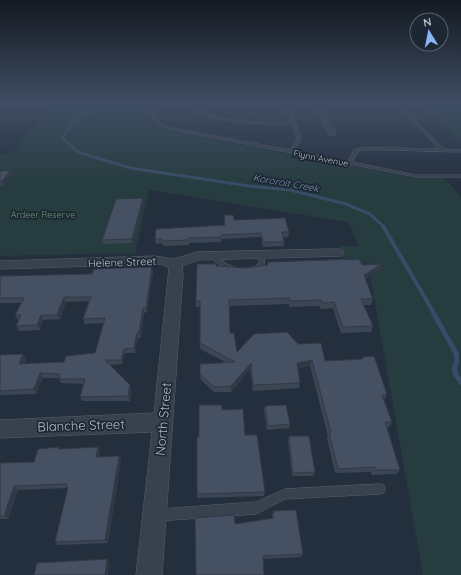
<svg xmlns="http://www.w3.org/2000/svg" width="461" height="575" viewBox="0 0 461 575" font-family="Quicksand,sans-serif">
<rect width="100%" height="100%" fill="#242f3e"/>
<path fill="#263c3f" d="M57 105H148L143 109 154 128 413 178H445L461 197V575H423L368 263H345L338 246H359L348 222 149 190 135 253 0 256V155L13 152 48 111Z
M421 105H461V142Z"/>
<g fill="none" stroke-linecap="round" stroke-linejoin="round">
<path stroke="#394c67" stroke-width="2.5" d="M100 159 78 152 62 138 73 122 100 105"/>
<path stroke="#394c67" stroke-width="3" d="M97 158 131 168 249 186 290 190 346 204 370 214 384 227"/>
<path stroke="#394c67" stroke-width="4" d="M383 226 435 315"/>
<path stroke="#394c67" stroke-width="5" d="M434 314 456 353 457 361 454 368 456 375 461 382"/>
<g stroke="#565f6c" stroke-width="1">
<path id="service" d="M153 105H157L152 111 161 124 168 127 290 150 297 139 292 124C267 124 215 125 196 110L199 105H203L200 110C222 123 265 122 291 122L286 108 283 105H288L290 107 301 139 294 151 348 161 354 150 360 148 393 147 412 149H439L397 105H401L444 149 461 150V152C428 152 394 149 361 150L358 152 352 162 416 175H461V177H416L167 129 159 126 148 111Z
M262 253 265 255 264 266 258 271H250L249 269 250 267H254L259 263V255Z
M212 254 227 264 237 268 238 270 237 272C227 273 218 264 210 257L209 256 210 255Z
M380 484 384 485 385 489 384 493 380 494 285 499 256 514 158 521 154 519 152 515 154 511 158 509 256 502 285 489Z"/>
</g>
<g stroke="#565f6c" stroke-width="1">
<path id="minor" d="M315 105H322L336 133 335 135H329L328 133Z
M338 249 342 250 344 253 342 256 198 260 182 266 183 274 162 575H136L152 432 0 438V420L154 413 169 268 164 265 155 264 0 269V261L155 256 174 259 197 252Z"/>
</g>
<use href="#service" fill="#38414e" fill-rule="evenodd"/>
<use href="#minor" fill="#38414e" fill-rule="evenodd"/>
</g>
<path fill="#3b4654" d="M0 171H10L11 175 3 186H0Z
M143 198 144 203 133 243 103 244 102 240Z
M224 215 234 220 289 232 288 237H283L284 242V246L263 247 261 237 221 239V242L189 243V245L163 246 162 243 156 244 155 239 224 225Z
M268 262 362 265 382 264 380 270 365 279 373 299 371 305H363L373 326 371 332 341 333 333 308 320 309V306L289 307V304L230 306V333L237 352 298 344 325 361 362 359 363 357 387 394 384 400 392 422 389 427H387L400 470 396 474 372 475 371 472 335 473 327 438 328 436 310 366 298 368 300 383 299 388 253 391 250 369 231 392H214L201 380 200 374 225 362 200 349V307H196V301L216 266 246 268 267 265Z
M153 272 147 312 144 313 141 338H138L135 353H125L122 364 109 365 131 390 130 401H83L80 397 84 384 61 383 59 378H43L36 394 0 395V355L26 359 24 364 64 362 95 353 104 323 85 324 83 319 89 301 66 302 60 319 43 320 40 330 19 331 16 326 19 319 18 320 15 315 22 303H0V276L92 274Z
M265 406 290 424 289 428 267 430 264 410Z
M222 410 245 435 265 492 264 496 197 498V494L199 437Z
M289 436 315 472 313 476H292L288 440Z
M59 447 60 449 98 447 100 451 99 457 119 456 121 460 108 543 58 545 55 542 68 489 67 488 18 490 8 519H0V463L34 462Z
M273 511 303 554 301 557 263 559 235 524 272 518V515Z"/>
<path fill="#303945" d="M10 171 11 175 3 186 1 182Z
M143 198 144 203 133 243 132 239Z
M382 264 380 270 362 281 364 275Z
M152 267 153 272 147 312 146 308Z
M64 297 66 302 60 319 57 315Z
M143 308 144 313 141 338 139 333Z
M41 315 43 320 40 330 37 325Z
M137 333 138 338 135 353 134 348Z
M124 349 125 353 122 364 121 360Z
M23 354 26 359 22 368 19 364Z
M312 360 310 366 296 369 297 363Z
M251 363 250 369 231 392V386Z
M40 373 43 378 36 394 34 389Z
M130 385 131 390 130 401 128 396Z
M98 447 100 451 98 460 96 457Z
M119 456 121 460 108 543 105 540Z
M14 486 18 490 8 519 4 516Z
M107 559 109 562 108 575H105Z"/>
<path fill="#455162" stroke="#303945" d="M0 171H10L1 182H0Z
M143 198 132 239 102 240 116 199Z
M224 215H233L234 220 285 218 289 232H282L284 242H263L261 233 221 235V237L189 238 188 240 162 241V239H155L156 229 225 225Z
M359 259 362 265 382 264 364 275 373 299H361L373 326 343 327 334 302 322 303 321 300 290 301V298L229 300 230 333H234L237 352 254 334 287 332 298 344 321 343 325 361 363 359V357L374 356 387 394 382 395 392 422H385L400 470H376L375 467 338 469 329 433H331L312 360 297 363 300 383 253 385 251 363 231 386 214 387 200 374V364L235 362 200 343V301H196L197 264H216V266L246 268 268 265V262Z
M152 267 146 308H143L139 333H137L134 348 124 349 121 360H105L130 385 128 396 80 397 85 379H59L60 374 40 373 34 389 0 391V355L23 354 19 364 64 362 66 356 95 353 105 318 83 319 91 297H64L57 315H41L37 325 16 326 21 315H15L24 298H0V276L92 274 94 269Z
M199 405H222V410L243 409 245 435H257L265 492 197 494V437H199Z
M286 405 290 424 268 426 265 406Z
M289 436H309L315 472 293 473Z
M59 447 58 449 98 447 96 457 119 456 105 540 55 542 68 487H66L67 484 14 486 4 516H0V463L34 462 38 449Z
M296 510 303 554 263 556 264 575H196L195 518 234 515 235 524 274 518 273 511Z
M107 559 105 575H34L37 563Z"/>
<linearGradient id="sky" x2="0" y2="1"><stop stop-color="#141a22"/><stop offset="0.56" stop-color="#3f4d63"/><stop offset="1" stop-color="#3f4d63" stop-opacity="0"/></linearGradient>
<rect width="461" height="186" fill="url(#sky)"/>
<g text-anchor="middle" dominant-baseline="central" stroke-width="3.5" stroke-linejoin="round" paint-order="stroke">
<g font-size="9" fill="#b4bcc9" stroke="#1d2633">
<text transform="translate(321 158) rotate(11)">Flynn Avenue</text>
</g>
<g font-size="9" fill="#6b9a76" stroke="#1d2633">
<text x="43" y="214">Ardeer Reserve</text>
</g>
<g font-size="10" font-style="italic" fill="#7c92b1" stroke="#1d2633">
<text transform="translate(286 183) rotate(10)">Kororoit Creek</text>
</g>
<g font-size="11" fill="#b4bcc9" stroke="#1d2633">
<text transform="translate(122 262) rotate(-2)">Helene Street</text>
</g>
<g font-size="13" fill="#b4bcc9" stroke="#1d2633">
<text transform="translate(163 419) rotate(-85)">North Street</text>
<text transform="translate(81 425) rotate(-2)">Blanche Street</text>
</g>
</g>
<g transform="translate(429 32) rotate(350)"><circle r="19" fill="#1d2633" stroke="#59626f"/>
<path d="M0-3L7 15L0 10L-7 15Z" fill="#8ab4f8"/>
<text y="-6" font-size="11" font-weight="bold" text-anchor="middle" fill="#b4bcc9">N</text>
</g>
</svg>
